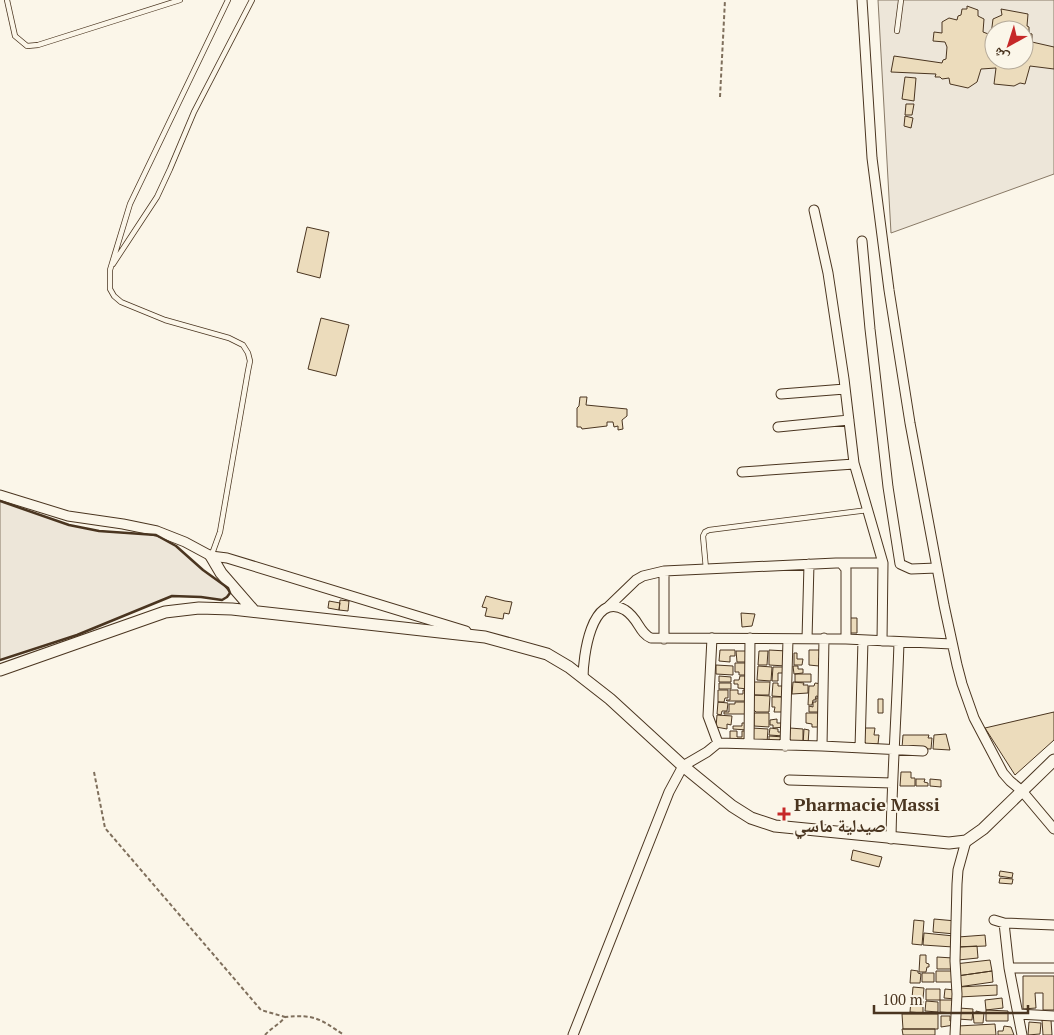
<svg xmlns="http://www.w3.org/2000/svg" width="1054" height="1035" viewBox="0 0 1054 1035" font-family="'PT Serif','Noto Naskh Arabic',serif">
<rect width="100%" height="100%" fill="#fbf6e9"/>
<path fill="#ede6d9" stroke="#887966" fill-rule="evenodd" d="M878 0H1054V174L891 233ZM994 30H1024V60H994Z
M0 501 69 525 99 531 156 535 176 546 203 570 228 588 230 593 227 597 222 600 201 597 172 596 77 635 0 660Z"/>
<path fill="#ecdcbc" stroke="#4a3520" fill-rule="evenodd" d="M967 6 978 10V16L984 19 983 32 991 35 993 19 1002 15 1001 9 1028 14 1027 26 1029 27V33L1032 34V42L1054 47V69L1030 66 1025 84 1020 83 1014 86 994 84 996 68 981 69 977 82 968 88 950 84 949 78 942 79 940 77H935L936 74 891 72 894 56 942 63 943 60 946 59 947 47 945 42 933 41 934 32 942 33V22L949 18 957 20 958 16 961 15 962 9H967ZM994 30H1024V60H994Z
M905 77 916 78 914 101 902 99Z
M906 104H914L912 115H905Z
M905 116 913 118 911 128 904 126Z
M307 227 329 232 320 278 297 272Z
M321 318 349 325 336 376 308 369Z
M580 397H587L586 405 627 409V416L622 420 623 429 618 430V426L614 427 613 422H607V426L582 429 581 427H577V408L579 406Z
M486 596 505 601 512 602 509 614 504 613 503 619 485 616 487 608 482 607Z
M340 600 349 601 348 611 339 610Z
M329 601 340 603 339 610 328 608Z
M741 613 755 614 752 626 742 627Z
M849 618H857V633H849Z
M720 650H735V656H730V662L719 661Z
M769 650 787 651 786 666 769 665Z
M809 650H823V658H819V666L809 665Z
M736 651H749V662H737Z
M759 651H768L767 665H758Z
M794 653H797V659H803L802 665H794Z
M735 663H749L748 675H739V672H735Z
M716 665 733 666V675L716 674Z
M758 666 772 667 771 681 757 680Z
M793 666H798V669H803V673L794 674Z
M773 667H787L786 673H778V681H772Z
M795 674H811V682H795Z
M719 676 731 677V682H719Z
M740 676H748V689L738 688V684H734V680H739Z
M754 682H770L769 695H754Z
M793 682 804 683 803 685H808V693L792 694Z
M719 683H731V689H719Z
M773 683H778V686H783L786 697 772 696Z
M815 683 822 684 821 697 816 696 815 700H813L812 705H808L809 686H814Z
M718 690H728V698H725L724 702H718Z
M730 690H738V694H743V690H748V701H727L726 700H730Z
M754 695 770 696 769 712H756L753 709Z
M772 697H786L785 712H774L775 707H772Z
M816 698H822L821 712H809V706L813 707V702H816Z
M878 699H883V713H878Z
M718 702 728 703 727 711H722L721 715 717 714Z
M735 702H748L747 714H724V712H729V704H735Z
M1054 712V740L1015 775 985 728Z
M754 713H769V727L754 726Z
M806 713H822L821 727H812V724L806 723Z
M717 715 732 716 731 725 727 724V729L716 727Z
M777 719V723H785V727L773 728V725H770V720Z
M742 723H747V730L733 729V726H742Z
M752 728 768 729 767 743 751 742Z
M770 728 778 729V732H784V736L769 735Z
M790 728 803 729V744H789Z
M864 728H875L874 735H879L878 744H864Z
M804 729 809 730 808 744H803Z
M730 731H737V737H742V731H748V742H730Z
M946 734 950 750 933 749 934 735Z
M903 735H929L928 738H932L931 749 902 748Z
M769 736 784 737V744L769 743Z
M901 772H911V778H915V786H900Z
M916 779H925L924 782 928 783V786H916Z
M930 779 941 780V787L930 786Z
M853 850 882 857 879 867 851 860Z
M1000 871 1013 873 1012 878 999 876Z
M1000 878 1013 879 1012 884 999 883Z
M934 919 956 921 955 934 933 932Z
M914 920 924 921 922 945 912 944Z
M924 933 954 936 953 947 923 945Z
M985 935 986 946 959 947 958 937Z
M977 946 978 958 958 960 957 947Z
M920 955H926V963L929 964V967H927L926 972H919Z
M937 957 953 958V969H937Z
M990 960 992 971 957 976 955 964Z
M911 970 918 971V973L921 974 920 983H910Z
M936 971H953V982H936Z
M992 971 993 982 958 987 957 976Z
M922 973H934V982H922Z
M1023 976H1054V1010H1043V993H1035L1036 1008 1023 1009Z
M997 985V995L959 997 958 987Z
M913 987 924 988 923 999 912 998Z
M926 989H940V1000H926Z
M945 989 955 990V999L944 998Z
M1002 998 1003 1008 986 1010 985 1000Z
M911 1000 923 1001V1013L910 1012Z
M940 1000H953L954 1013 940 1012Z
M926 1001 938 1002V1012L925 1011Z
M959 1008 973 1009 972 1020 958 1019Z
M986 1010 1008 1011V1021H986Z
M976 1011 984 1013 983 1023H974L973 1012 976 1013Z
M902 1014H938V1029H903Z
M941 1016H950V1021H953L954 1025 941 1027Z
M1042 1020H1051L1052 1035H1043Z
M1029 1022 1041 1023 1040 1034 1028 1035Z
M995 1024 996 1035H958V1026Z
M1004 1026 1011 1027 1014 1035H998V1031H1003Z
M902 1029H935V1035H903Z"/>
<g fill="none" stroke-linecap="round" stroke-linejoin="round">
<g stroke="#4a3520" stroke-width="6">
<path id="service" d="M7 0 15 36 27 46 38 45 180 0
M897 31 901 0
M113 264 157 197 170 169 194 112 252 0
M212 554 220 532 248 371 250 361 248 353 243 345 229 338 165 320 121 302 114 296 110 289V270L130 204 228 0
M706 569 703 536 705 532 709 530 868 510"/>
</g>
<g stroke="#4a3520" stroke-width="11">
<path id="minor" d="M862 0 872 158 889 290 910 423 944 605 957 665 962 684 974 718 1003 773 1010 781 1022 791 1054 829
M814 210 828 273 844 379 854 463 883 563 882 641
M862 241 870 329 888 487 900 564 911 569 937 568
M781 394 845 389
M778 427 849 420
M742 472 854 464
M0 495 68 516 123 524 157 531 185 542 211 556 227 558 466 631
M841 563H883
M608 607 636 580 643 576 664 571 836 563H841L846 569V639
M712 638 708 716 718 743
M664 639V571
M807 639 809 564
M583 678C583 658 591 590 625 610 639 619 639 633 651 638L846 639 952 644
M749 744 750 638
M785 746 788 639
M822 746 824 638
M860 748 863 640
M789 780 892 783
M891 839C892 773 897 708 899 642
M994 920 1004 923 1009 968 1022 1035
M1004 923 1054 925
M1009 968H1054
M1018 1014 1054 1016
M573 1035 669 792 683 766 707 752 718 743 822 746 923 751
M955 1035 957 994 955 961 957 884 958 870 966 841"/>
</g>
<g stroke="#4a3520" stroke-width="13">
<path id="tertiary" d="M211 556 221 573 254 611
M0 670 165 612 199 608 232 609 485 637 547 654 569 667 610 699 683 766 732 806 751 818 775 826 949 843 966 841 983 829 1054 760"/>
</g>
<path stroke="#7f6f5c" stroke-width="2" stroke-dasharray="4 2.5" stroke-linecap="butt" d="M720 97 725 0
M94 772 105 828 261 1010 285 1017
M265 1035C271 1028 280 1024 285 1017 315 1014 320 1019 344 1035"/>
<use href="#service" stroke="#fbf6e9" stroke-width="4.5"/>
<use href="#minor" stroke="#fbf6e9" stroke-width="9"/>
<use href="#tertiary" stroke="#fbf6e9" stroke-width="11"/>
<path stroke="#4a3520" stroke-width="2.5" d="M0 501 69 525 99 531 156 535 176 546 203 570 228 588 230 593 227 597 222 600 201 597 172 596 77 635 0 660"/>
</g>
<path fill="#c62828" stroke="#fbf6e9" stroke-width="2" d="M781.5 806.5h5v5h5v5h-5v5h-5v-5h-5v-5h5z"/>
<g text-anchor="middle" dominant-baseline="central" stroke-width="4" stroke-linejoin="round" paint-order="stroke">
<g font-size="18" font-weight="bold" fill="#4a3520" stroke="#fbf6e9" text-anchor="start">
<text x="794" y="804">Pharmacie Massi<tspan x="794" dy="21">صيدلية ماسي</tspan></text>
</g>
</g>
<g transform="translate(1009 45) rotate(219)"><circle r="24" fill="#fbf6e9" stroke="#b4a999"/>
<path d="M0-4L9 19L0 12L-9 19Z" fill="#c62828"/>
<text y="-8" font-size="14" font-weight="bold" text-anchor="middle" fill="#4a3520">ش</text>
</g>
<path d="M874 1005v8h154v-8" fill="none" stroke="#4a3520" stroke-width="2.5"/>
<text x="882" y="1005" font-size="15" fill="#4a3520" stroke="#fbf6e9" stroke-width="4" paint-order="stroke">100 m</text>
</svg>
